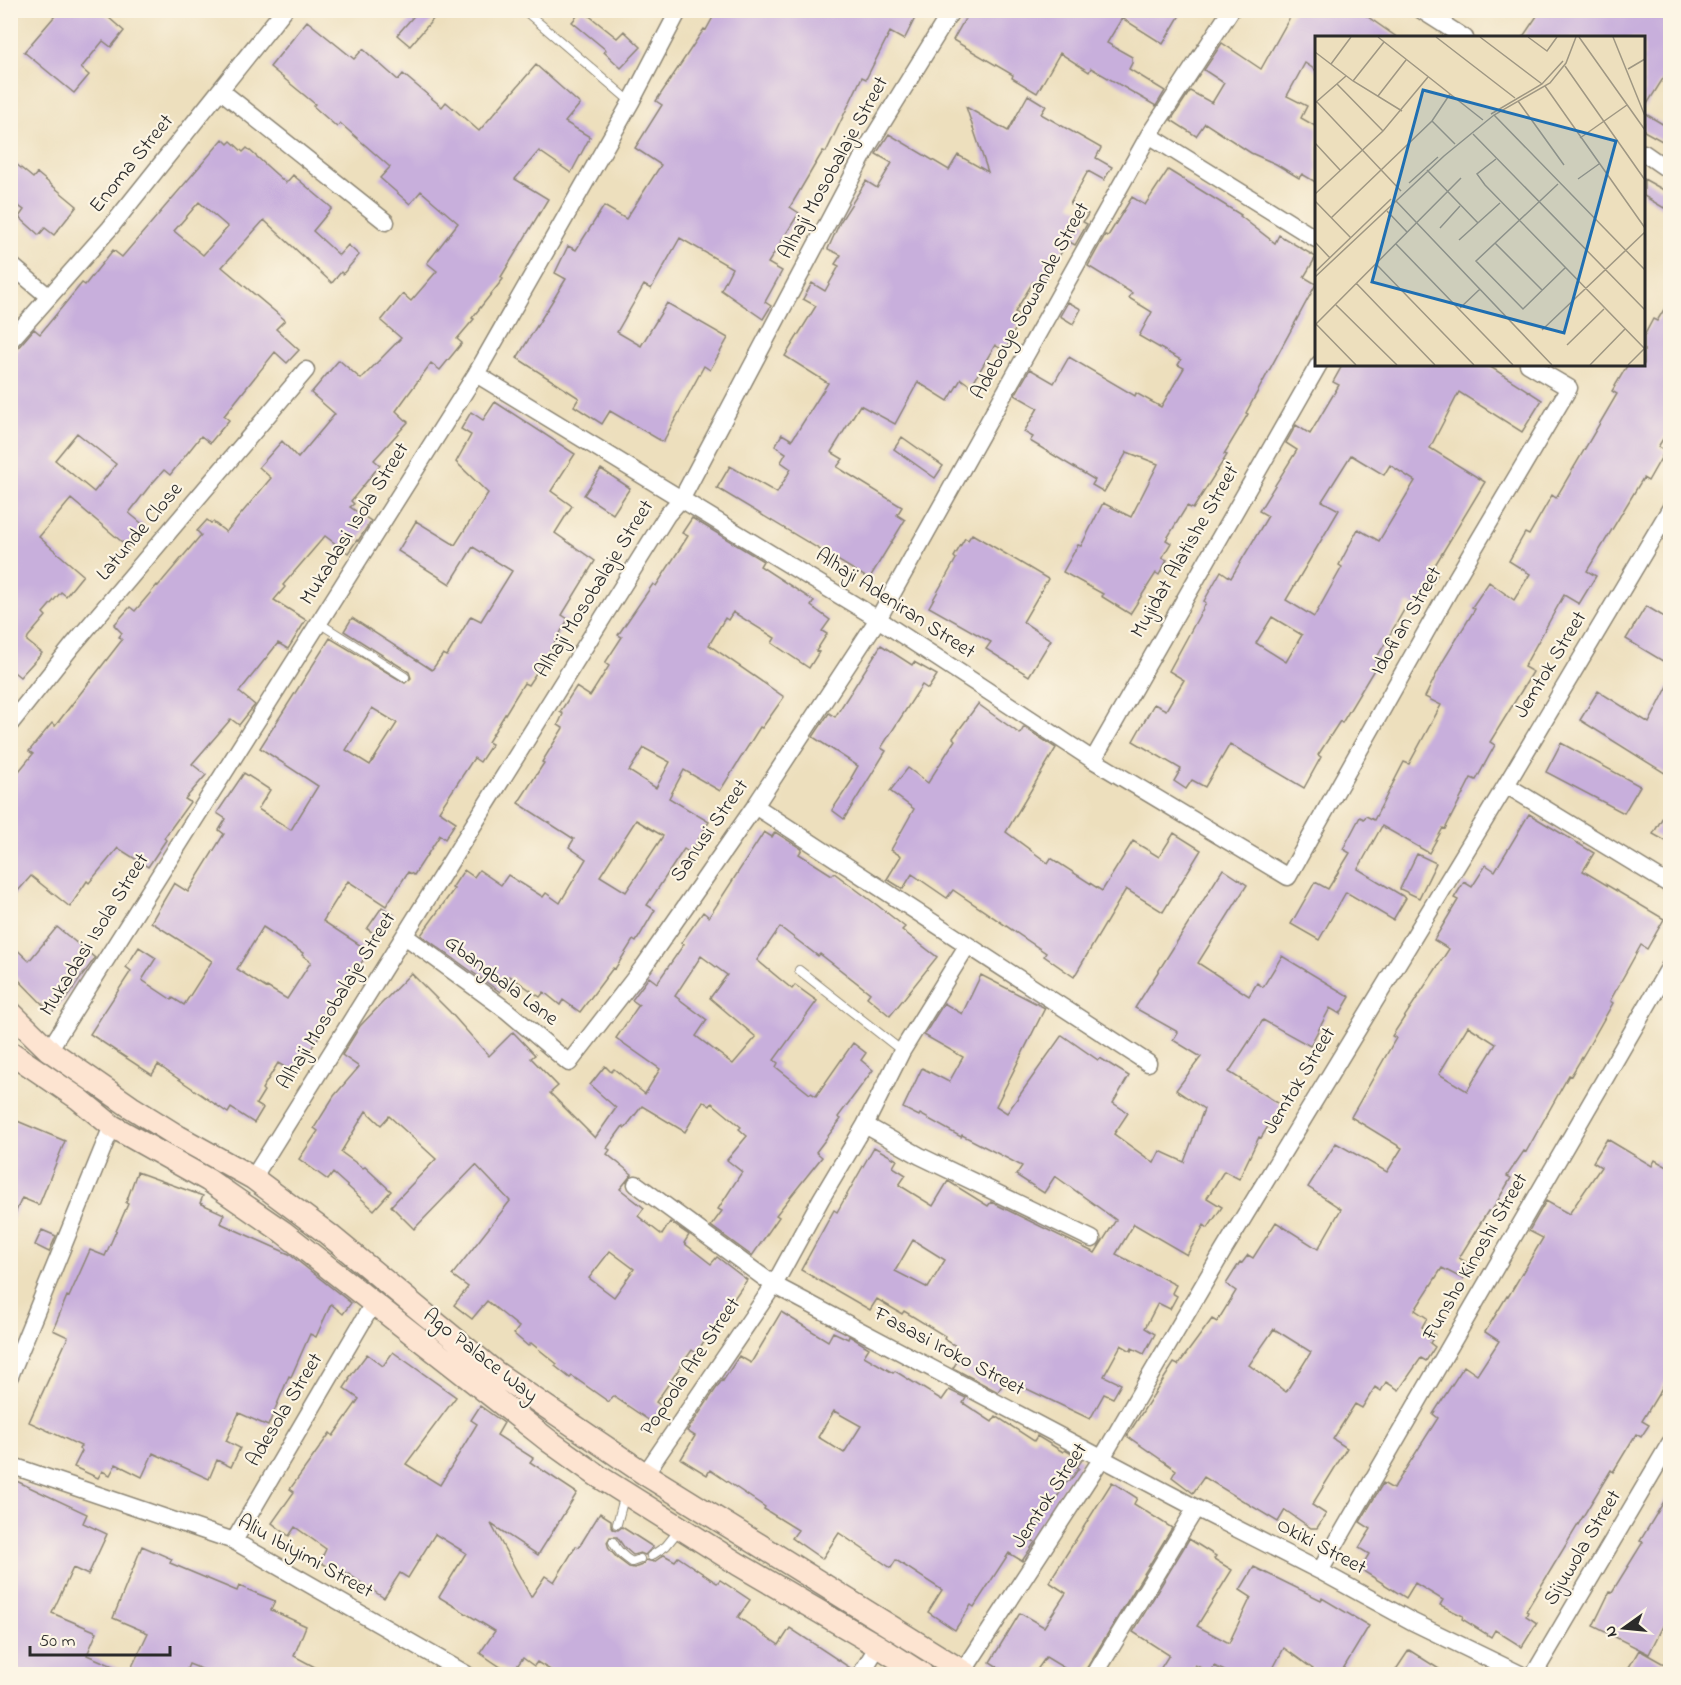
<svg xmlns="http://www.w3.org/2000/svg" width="1681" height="1685" viewBox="0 0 1681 1685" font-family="'Indie Flower',sans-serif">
<rect width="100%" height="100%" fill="#fcf5e5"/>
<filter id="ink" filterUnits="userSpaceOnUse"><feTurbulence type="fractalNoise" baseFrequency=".0167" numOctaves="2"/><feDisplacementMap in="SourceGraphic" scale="12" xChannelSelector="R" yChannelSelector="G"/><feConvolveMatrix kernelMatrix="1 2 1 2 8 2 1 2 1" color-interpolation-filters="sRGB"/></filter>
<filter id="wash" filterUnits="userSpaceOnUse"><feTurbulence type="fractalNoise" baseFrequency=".008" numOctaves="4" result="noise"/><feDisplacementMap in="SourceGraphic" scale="24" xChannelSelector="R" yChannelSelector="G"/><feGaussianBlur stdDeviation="1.35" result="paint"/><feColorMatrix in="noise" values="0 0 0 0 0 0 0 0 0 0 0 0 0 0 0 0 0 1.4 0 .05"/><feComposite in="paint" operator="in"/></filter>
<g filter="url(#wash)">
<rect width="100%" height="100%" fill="#eddfbd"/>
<g id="blocks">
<path fill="#c8afdc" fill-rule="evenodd" d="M60 10H100L124 31 111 47 103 41 81 68 89 75 74 93 24 52Z
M419 10H441L410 46 397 35Z
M582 10 617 38 624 31 641 47 621 68 604 52 606 50 572 22Z
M717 10H919L904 40 890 32 866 79 862 77 826 152 823 151 790 207 799 213 768 263 782 271 765 302 771 306 763 319 721 290 732 268 680 238 651 289 644 285 617 332 641 346 667 303 728 338 710 370 704 366 663 442 610 411 602 424 574 406 579 398 517 358 566 279 555 273 568 246 576 250 604 206 626 219 661 165 635 148 662 105 656 101 704 29 706 30Z
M970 10H1183L1163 44 1122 18 1107 43 1132 57V63L1129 69 1165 91 1156 106 1091 68 1089 72 1060 53 1037 93 1012 78 1013 75 953 40Z
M1294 10H1358L1398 38H1317V71L1305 63 1287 96 1307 106 1301 118 1317 127V183L1302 174 1299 178 1276 164 1251 153 1205 123 1196 136 1171 120 1190 91 1212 103 1224 83 1204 70 1222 43 1261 69Z
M1541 10H1671V66L1644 109V38H1522Z
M307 21 354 59 363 49 398 80 403 74 442 107 446 102 479 131 536 65 580 104 565 122 590 137 571 173 539 151 515 179 548 199 501 277 503 279 472 318 474 319 457 339 462 343 440 370 431 363 396 411 408 422 374 460 380 465 351 501 354 504 350 507 371 521 358 541 357 540 348 553 325 536 283 585 285 587 274 600 306 620 288 649 278 643 239 692 255 705 250 711 239 725 231 719 192 764 206 775 185 799 190 802 164 838 166 840 148 867 118 848 89 883 87 881 70 907 31 876 10 900V782L33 754 29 751 52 723 55 726 122 640 119 637 122 633 114 625 130 607 135 611 157 585 158 586 201 535 197 531 207 520 211 523 213 522 226 532 271 478 259 467 282 441 298 458 335 414 311 393 339 360 361 379 401 338 381 321 403 294 411 301 437 271 427 263 458 223 421 191 410 204 380 178 390 167 340 123 337 127 313 106 315 104 270 67Z
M1028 95 1046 106 1041 114 1101 148 1096 158 1112 167 1104 180 1088 171 1070 204 1088 214 1083 222 1087 224 1075 245 1068 241 1041 287 1033 282 1015 312 1023 317 1011 337 1013 338 1004 351 995 345 971 386 961 379 948 401 918 382 895 424 860 405 831 452 843 459 837 467 902 507 897 515 905 520 869 579 717 488 730 466 777 493 791 469 781 462 786 453 775 446 782 434 792 440 828 383 785 356 816 306 803 299 812 283 825 291 839 266 835 264 841 255 828 249 840 222 866 181 877 188 892 163 876 154 889 134 949 170 958 155 988 172 966 107 1008 131Z
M1644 113 1671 129V146L1644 131Z
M223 139 228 144 231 141 243 152 247 148 286 183 293 175 332 208 313 231 339 255 348 245 359 255 343 274 341 272 332 283 264 220 222 267 285 320 276 329 299 350 287 363 275 352 224 416 229 420 210 443 201 436 170 475 164 470 148 488 129 513 145 526 128 547 71 499 39 537 83 575 66 596 61 592 43 613 46 616 28 637 27 641 42 653 20 677 10 669V357L34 329 40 334 82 283 85 285 113 250 122 257ZM199 202 228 227 203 255 174 231ZM77 433 116 464 94 492 55 460Z
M10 159 33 178 37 173 77 206 54 235 45 228 39 235 19 217 24 210 10 200Z
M1168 170 1241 215 1240 216 1275 243 1279 235 1316 257 1304 277 1316 284 1246 413 1248 414 1224 454 1227 455 1193 509 1187 506 1166 540 1171 543 1162 558 1167 560 1159 575 1156 573 1130 614 1101 596 1103 594 1063 572 1078 545 1081 546 1103 503 1131 517 1158 464 1127 452 1104 492 1092 485 1095 480 1030 441 1033 437 1024 432 1038 408 1015 395 1030 369 1054 383 1069 357 1135 396 1136 393 1161 407 1184 368 1178 365 1181 360 1139 336 1152 312 1129 298 1132 293 1088 266 1105 235 1108 236 1132 197 1145 205Z
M1644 179 1671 194V198L1664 208 1644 196Z
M1671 298V426L1658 447 1665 451 1648 481 1643 478 1587 571 1596 576 1579 604 1564 595 1524 667 1533 672 1490 742 1495 745 1476 780 1471 778 1445 829 1443 828 1429 853 1382 826 1358 869 1406 898 1393 920 1346 892 1319 940 1291 924 1315 882 1328 889 1350 853 1343 849 1360 817 1364 819 1366 816 1374 820 1404 762 1409 764 1441 705 1425 697 1443 661 1475 609 1472 607 1489 582 1514 600 1530 574 1509 561 1525 533 1529 535 1552 495 1556 498 1617 394 1612 391 1628 364H1644V336L1653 319 1657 321Z
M1068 302 1081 309 1073 324 1060 316Z
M1343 364H1486L1542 400 1522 432 1459 392 1430 448 1485 482 1432 570 1438 573 1419 609 1408 603 1375 661 1378 663 1342 723 1340 721 1318 755 1321 757 1304 788 1230 744 1205 787 1192 780 1186 789 1174 781 1181 769 1133 741 1154 704 1166 710 1184 680 1169 671 1206 603 1204 601 1221 571 1231 578 1268 516 1259 511 1297 450 1286 443 1296 425 1310 434 1339 385 1333 382ZM1351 455 1384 475 1390 465 1415 481 1379 541 1358 529 1339 565 1342 567 1314 617 1286 600 1339 510 1322 501ZM1272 617 1302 635 1286 662 1256 643Z
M495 402 575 454 551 491 572 506 555 533 595 561 562 615 568 619 546 658 528 685 524 683 488 742 492 744 480 762 474 758 439 811 456 822 445 839 440 835 414 875 408 872 386 906 348 881 323 921 369 951 336 1002 338 1004 307 1056 305 1055 293 1072 278 1063 262 1089 264 1091 256 1104 263 1108 254 1123 231 1108 228 1113 158 1065 152 1075 90 1034 131 971 126 967 139 947 156 958 142 980 172 1000 173 998 184 1005 212 961 151 922 174 883 188 892 224 834 219 830 226 819 217 813 244 773 270 790 258 809 291 830 318 786 260 748 330 638 405 683 411 678 409 672 344 631 352 618 432 670 443 654 447 656 471 616 481 621 512 571 473 547 450 584 398 551 416 521 455 545 488 493 456 462 471 435 461 429 471 412 483 420ZM372 708 397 723 370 765 346 750ZM263 927 303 953 302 955 311 962 287 999 267 987 266 988 237 969Z
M902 437 943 466 935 478 894 449Z
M601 469 630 488 613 514 584 495Z
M692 518 763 561 760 566 814 601 811 606 830 620 822 631 827 634 816 651 819 652 809 668 772 643 775 638 733 612 728 620 725 618 709 645 784 697 762 728 760 727 720 791 684 770 669 798 709 822 690 853 684 849 647 905 655 910 636 942 633 940 615 969 613 968 580 1012 563 1000 560 1005 544 992 540 997 510 976 500 992 421 935 454 889 452 888 464 870 474 877 479 870 501 885 508 875 543 897 546 893 560 903 586 859 569 847 574 839 518 803 544 763 542 762 563 728 558 725 563 714 560 712 576 687 590 696 609 666 605 663 622 637 618 635 653 584 656 586 688 536 682 533ZM644 748 670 762 656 788 629 771ZM636 820 663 836 626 892 600 876Z
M972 534 1048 579 1023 622 1051 640 1029 676 986 649 991 642 929 607 956 559 954 557 965 538 968 540Z
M1646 606 1671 621V666L1626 639Z
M881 645 912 665 914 662 937 675 928 689 922 685 881 748 886 751 844 819 832 810 853 779 851 778 858 766 813 737 829 713 835 717Z
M1671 680V777L1580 720 1598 691 1649 723Z
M978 704 1020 734 1024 727 1056 748 1006 832 1048 863 1051 858 1102 891 1133 841 1159 857 1174 833 1201 850 1163 912 1126 889 1074 977 1044 956 1046 953 953 890 947 898 912 874 903 889 887 879 901 856 891 850 914 809 890 791 908 768 928 783 955 740 953 738Z
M1561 743 1640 786 1624 813 1546 772Z
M1671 803V844L1653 834Z
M1529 814 1594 853 1583 871 1664 919 1647 949 1641 945 1610 1001 1613 1003 1587 1049 1571 1076 1569 1075 1526 1152 1524 1151 1507 1176 1511 1178 1491 1212 1488 1211 1459 1258 1471 1265 1463 1279 1442 1268 1415 1310 1427 1318 1422 1327 1435 1335 1430 1343 1435 1347 1426 1361 1421 1358 1399 1390 1386 1382 1381 1391 1375 1387 1362 1408 1355 1404 1333 1439 1347 1448 1312 1505 1326 1514 1317 1528H1311L1285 1510 1278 1522 1204 1477 1193 1493 1172 1477 1176 1470 1127 1436 1174 1363 1178 1365 1212 1319 1217 1322 1236 1291 1226 1284 1240 1262 1242 1263 1248 1255 1253 1258 1276 1222 1318 1249 1341 1209 1308 1187 1336 1143 1387 1172 1402 1148 1351 1117 1396 1038 1392 1036 1449 949 1434 940 1458 900 1454 898 1464 882 1472 887 1486 865 1495 871ZM1468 1026 1496 1044 1467 1091 1439 1074ZM1274 1329 1311 1352 1286 1392 1249 1365Z
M764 832 772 837 775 832 802 849 799 854 832 875 834 873 877 905 905 927 902 930 937 957 890 1016 867 997 870 993 820 954 818 956 780 927 757 960 792 989 795 985 817 1001 774 1060 778 1063 776 1067 810 1094 811 1093 816 1096 853 1043 866 1053 861 1060 873 1070 838 1117 841 1119 816 1152 822 1157 776 1215 779 1217 752 1256 711 1226 722 1211 718 1209 742 1172 727 1160 747 1136 739 1129 741 1127 712 1103 710 1106 703 1101 685 1132 642 1106 625 1128 623 1126 607 1148 610 1150 607 1154 632 1174 620 1189 644 1208 638 1216 662 1235 670 1222 689 1235 684 1243 711 1264 717 1257 747 1280 696 1353 692 1350 656 1402 663 1407 653 1423 613 1396 609 1402 572 1376 570 1378 555 1366 557 1364 531 1343 528 1346 514 1334 519 1327 487 1301 472 1319 454 1305 468 1287 452 1275 510 1201 476 1165 414 1229 391 1206 436 1159 389 1116 381 1125 366 1111 341 1152 363 1168 365 1167 391 1191 374 1210 333 1173 328 1180 299 1159 318 1131 314 1128 334 1096 359 1067 342 1055 360 1026 411 973 450 1012 489 1056 513 1032 535 1055 531 1058 558 1086 550 1093 595 1138 616 1108 590 1085 605 1066 611 1072 614 1069 645 1094 660 1069 616 1038 639 1005 632 1000 649 977 657 983 684 944 681 943 703 912 709 917ZM701 956 727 975 710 998 756 1037 733 1064 696 1036 707 1020 675 996ZM610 1251 634 1269 614 1297 589 1278Z
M1417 854 1436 863 1419 898 1400 889Z
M1223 869 1247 885 1198 963 1249 996 1257 983 1263 987 1282 956 1350 997 1340 1014 1330 1008 1310 1046 1263 1020 1229 1072 1281 1105 1261 1138 1259 1137 1239 1179 1224 1171 1207 1198 1222 1207 1208 1228 1204 1225 1187 1255 1134 1224 1116 1254 1176 1285 1172 1293 1177 1296 1170 1309 1158 1303 1145 1328 1155 1334 1144 1354 1132 1348 1131 1351 1121 1345 1104 1376 1121 1384 1113 1398 1104 1394 1090 1419 1006 1379 998 1392 953 1368 960 1357 952 1352 956 1346 944 1339 945 1336 904 1311 902 1314 877 1299 870 1310 801 1270 834 1210 837 1212 874 1147 897 1160 893 1167 906 1175 899 1185 933 1206 948 1181 988 1206 991 1202 1095 1253 1116 1220 1055 1176 1044 1193 1016 1175 1022 1166 962 1135 961 1137 920 1114 919 1116 903 1108 922 1068 949 1082 963 1057 924 1035 944 1003 962 1014 981 975 1045 1008 996 1106 1007 1113 1062 1035 1098 1060 1100 1058 1129 1076 1113 1103 1128 1113 1114 1134 1154 1163 1160 1151 1184 1162 1204 1109 1176 1090 1201 1057 1173 1040 1178 1032 1135 1008ZM913 1240 945 1260 928 1288 895 1271Z
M382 907 394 915 380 937 367 929Z
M57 927 95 958 65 1000 51 1013 10 971V943L29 961Z
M10 1118 65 1141 39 1205 22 1198 10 1225Z
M1607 1139 1652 1166 1655 1160 1671 1169V1373L1642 1421 1649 1425 1641 1437 1636 1434 1613 1472 1611 1470 1526 1611 1528 1612 1526 1616 1537 1623 1522 1647 1495 1630 1491 1637 1462 1619 1463 1616 1440 1605 1443 1600 1415 1583 1406 1598 1360 1569 1369 1554 1359 1548 1371 1529 1360 1522 1383 1483 1393 1489 1438 1418 1433 1414 1464 1366 1477 1375 1499 1341 1485 1332 1507 1296 1508 1297 1543 1238 1529 1231 1546 1201 1569 1214 1601 1167 1593 1162Z
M137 1172 203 1196 200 1203 224 1214 220 1223 289 1254 351 1303 343 1314 331 1304 316 1337 310 1334 291 1377 289 1376 268 1426 239 1413 226 1441 240 1448 231 1467 217 1460 209 1479 153 1453 142 1477 116 1464 110 1475 102 1471 98 1478 74 1467 82 1451 79 1449 81 1446 29 1422 68 1337 53 1330 67 1296 69 1297 90 1250 105 1256 128 1204 126 1203Z
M42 1230 56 1236 49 1252 35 1245Z
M781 1312 828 1341 833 1332 848 1339 849 1336 851 1337 869 1348 864 1356 893 1373 895 1371 942 1400 949 1390 966 1398 963 1403 992 1422 996 1416 1034 1441 1037 1436 1063 1452 1065 1450 1082 1460 1077 1467 1079 1468 1070 1481 1068 1480 1030 1539 1035 1542 1022 1561 1009 1553 974 1607 971 1605 955 1630 928 1612 942 1590 896 1560 891 1568 839 1533 822 1559 792 1538 798 1530 764 1509 765 1507 710 1470 707 1475 681 1459 695 1436 687 1431 722 1380 723 1381 739 1356 751 1363ZM834 1411 861 1426 844 1453 818 1437Z
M393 1352 456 1397 406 1464 440 1485 477 1424 471 1420 480 1406 504 1423 497 1435 533 1458 530 1462 577 1493 538 1555 491 1524 531 1597 545 1576 554 1582 576 1546 579 1547 600 1513 611 1520V1525L613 1529 618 1530 622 1527 653 1547 645 1555 640 1553 633 1555 624 1547 617 1537H610L607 1542 609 1549 617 1558 629 1567 634 1568 642 1565 646 1560 654 1562 664 1555 675 1561 678 1557 717 1583 720 1580 750 1600 738 1617 779 1645 790 1628 852 1669 851 1674H557L537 1662 534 1666 523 1658 511 1674 480 1653 495 1631 439 1597 466 1553 435 1534 408 1578 400 1573 384 1598 344 1571 342 1575 320 1562 326 1549 295 1527 289 1536 272 1523 294 1492 290 1489 330 1433 333 1436 359 1399 344 1388 350 1379 349 1378 367 1354 383 1366Z
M10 1478 87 1514 83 1523 107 1534 88 1575 73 1568 52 1613 97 1632 87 1655 129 1673 148 1633 113 1618 142 1546 172 1559 170 1563 237 1591 239 1586 275 1601 271 1610 306 1626 294 1656 328 1674H214L189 1664 185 1674H29L10 1666Z
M1112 1482 1137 1498 1134 1504 1172 1528 1085 1671 1081 1669 1078 1674H1074L1046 1657 1034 1674H1009L990 1662 1020 1613 1044 1627 1066 1593 1049 1582Z
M1671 1490V1610L1649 1654 1593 1626 1610 1591 1612 1592 1643 1542 1640 1541Z
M1189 1539 1216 1556 1214 1559 1232 1570 1197 1626 1229 1643 1251 1597 1240 1590 1254 1567 1321 1600 1322 1598 1369 1626 1340 1674H1320L1284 1648 1270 1674H1231L1214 1666 1211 1673 1195 1665 1189 1674H1157L1169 1655 1133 1632Z
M1409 1650 1447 1674H1393Z
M1639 1650 1671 1668V1674H1625Z"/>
</g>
</g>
<g filter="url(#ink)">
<use href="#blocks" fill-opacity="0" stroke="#8c8574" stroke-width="1.5"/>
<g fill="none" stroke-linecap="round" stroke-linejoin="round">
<g stroke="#8c8574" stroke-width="10">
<path id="service" d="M524 10 631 102
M319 623 405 677
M799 970 902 1051
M617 1524 625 1494
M613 1542C617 1551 624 1557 632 1562L640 1559
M651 1556 666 1546 679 1530"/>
</g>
<g stroke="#8c8574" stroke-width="19">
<path id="minor" d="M1421 10 1465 38
M220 90 386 222
M1149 135 1316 239
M1644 153 1670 171
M10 264 49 297
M10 341 110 228 284 10
M476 374 878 619 1093 760 1288 877 1450 589 1569 388 1528 364
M10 724 73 645 306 370
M1093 760 1319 364
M1506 785 1670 885
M755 806 1148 1063
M405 936 506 1010 569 1063 644 966 755 806 878 619 1149 135 1231 10
M49 1050 476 374 631 102 679 10
M865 1125 920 1156 1092 1239
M253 1178 667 515 682 498 870 143 952 10
M636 1184 774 1285 1196 1508 1320 1571 1413 1622 1520 1674
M10 1376 112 1126
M10 1465 234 1541 466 1674
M645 1474 774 1285 821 1199 865 1125 902 1051 967 946
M234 1541 374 1302
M1320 1571 1670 966
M963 1672 1102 1458 1222 1253 1506 785 1670 509
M861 1674 878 1646
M1095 1674 1196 1508
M1534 1674 1670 1443"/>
</g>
<g stroke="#8c8574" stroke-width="25">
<path id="secondary" d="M10 1012 49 1050 131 1107 179 1137 253 1178 328 1234 495 1372 645 1474 967 1674
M10 1052 79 1099 112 1126 208 1180 283 1232 549 1441 598 1476 738 1564 878 1646 922 1674"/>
</g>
<use href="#service" stroke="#fff" stroke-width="8"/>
<use href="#minor" stroke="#fff" stroke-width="16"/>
<use href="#secondary" stroke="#fde4d1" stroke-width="22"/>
</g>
</g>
<g text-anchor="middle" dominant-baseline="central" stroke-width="4.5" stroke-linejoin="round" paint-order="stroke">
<g font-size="21" fill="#2b2b2b" stroke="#fcf5e5">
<text transform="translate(132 164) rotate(-51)">Enoma Street</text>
<text transform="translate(834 168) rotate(-61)">Alhaji Mosobalaje Street</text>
<text transform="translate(1031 301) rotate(-61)">Adeboye Sowande Street</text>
<text transform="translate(355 524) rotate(-58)">Mukadasi Isola Street</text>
<text transform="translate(140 532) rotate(-50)">Latunde Close</text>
<text transform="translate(1186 551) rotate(-60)">Mujidat Alatishe Street'</text>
<text transform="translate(595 589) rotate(-58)">Alhaji Mosobalaje Street</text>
<text transform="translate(895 604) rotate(33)">Alhaji Adeniran Street</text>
<text transform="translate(1407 621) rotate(-60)">Idofian Street</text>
<text transform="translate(1551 665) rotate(-59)">Jemtok Street</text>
<text transform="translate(710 831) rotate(-55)">Sanusi Street</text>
<text transform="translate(95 935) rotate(-58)">Mukadasi Isola Street</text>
<text transform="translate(501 981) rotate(37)">Gbangbala Lane</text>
<text transform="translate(337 1001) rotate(-58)">Alhaji Mosobalaje Street</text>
<text transform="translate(1300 1081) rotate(-59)">Jemtok Street</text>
<text transform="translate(1476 1257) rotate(-60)">Funsho Kinoshi Street</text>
<text transform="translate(949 1352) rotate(28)">Fasasi Iroko Street</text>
<text transform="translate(480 1356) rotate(38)">Ago Palace Way</text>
<text transform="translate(691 1367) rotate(-56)">Popoola Are Street</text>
<text transform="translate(285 1410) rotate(-59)">Adesola Street</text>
<text transform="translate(1050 1496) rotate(-57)">Jemtok Street</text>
<text transform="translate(1321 1547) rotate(28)">Okiki Street</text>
<text transform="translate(1583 1548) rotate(-59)">Sijuwola Street</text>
<text transform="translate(305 1557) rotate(29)">Aliu Ibiyimi Street</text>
</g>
</g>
<g transform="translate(1315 36)">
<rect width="330" height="330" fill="#eddfbd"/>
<path fill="none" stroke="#9f9783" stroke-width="1.5" d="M63 1 168 84M121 1 200 62M165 1 227 48M213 1 232 15 242 1M264 1 330 94M298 1 330 80M0 16 38 45 87 75M16 28 36 1M250 30 330 144M313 33 330 23M38 45 69 6M22 48 68 95M230 50 330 192M63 60 91 24M203 65 249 129M2 66 86 155M0 67 31 40M176 78 227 48 248 25M179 79 330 234M117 85 140 108M158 98 330 274M265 102 312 69M0 107 25 134M181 123 162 138 170 149 330 313M112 134 163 187M263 143 284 128M94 147 123 121M243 148 161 225 208 273 250 232M0 158 68 95 113 41M0 165 36 202M81 165 237 329M72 175 92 196M16 182 117 85 135 58M125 192 145 170M144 204 185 167M0 206 15 222M180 207 227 254M81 208 198 329M62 229 159 329M0 236 76 163M0 241 129 120 179 79 235 47 251 27 261 1M41 247 120 329M21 269 82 329M145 272 165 253M1 288 41 329M0 289 146 142M227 294 330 196M252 309 289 273M275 329 310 293M313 329 330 312"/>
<path fill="#1f6fb2" fill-opacity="0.15" stroke="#1f6fb2" stroke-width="3" d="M108 54 301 105 249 297 57 246Z"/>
<rect width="330" height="330" fill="none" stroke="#2b2b2b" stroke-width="3"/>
</g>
<rect width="1681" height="1685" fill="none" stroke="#fcf5e5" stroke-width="36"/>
<g transform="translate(1624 1628) rotate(255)" stroke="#fcf5e5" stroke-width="4.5" paint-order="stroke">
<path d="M0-4.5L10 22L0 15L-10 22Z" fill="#2b2b2b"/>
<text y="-9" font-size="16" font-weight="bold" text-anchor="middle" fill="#2b2b2b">N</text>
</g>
<path d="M30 1646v9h140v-9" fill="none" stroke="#2b2b2b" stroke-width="3"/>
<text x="39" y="1646" font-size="18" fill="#2b2b2b" stroke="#fcf5e5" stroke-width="4.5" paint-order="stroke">50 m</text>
</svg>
